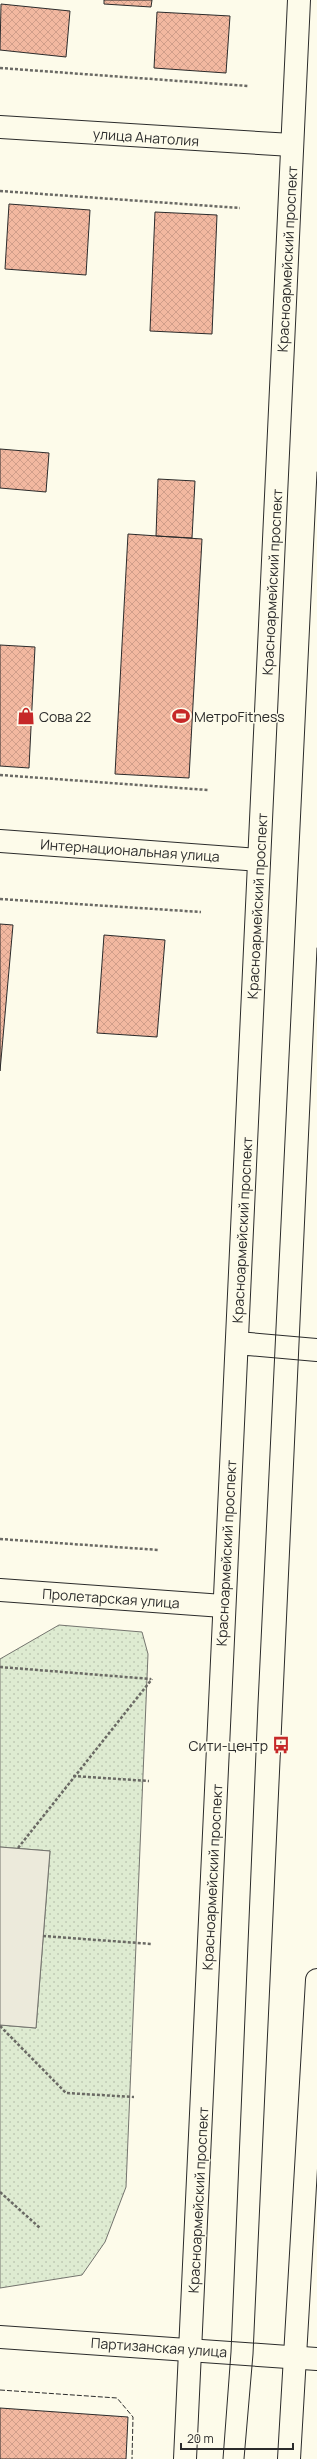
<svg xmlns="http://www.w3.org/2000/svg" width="317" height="2459" viewBox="0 0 317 2459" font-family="Manrope,sans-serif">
<defs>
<pattern id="park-dots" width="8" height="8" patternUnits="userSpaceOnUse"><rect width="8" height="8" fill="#deebd1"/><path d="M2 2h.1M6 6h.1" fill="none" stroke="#bfcab4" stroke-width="1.8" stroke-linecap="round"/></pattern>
<pattern id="building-cross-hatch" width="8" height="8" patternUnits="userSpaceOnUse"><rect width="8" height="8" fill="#f2b8a0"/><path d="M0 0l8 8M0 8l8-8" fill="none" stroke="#d09e8a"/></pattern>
</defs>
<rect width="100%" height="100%" fill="#fdfbea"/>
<path fill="url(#park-dots)" stroke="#74746e" d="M59 1625 142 1632 148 1654 126 2187 105 2242 82 2275 0 2288V2025L36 2028 50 1851 0 1847V1659Z"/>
<path fill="#eceadb" stroke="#74746e" d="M0 1847 50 1851 36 2028 0 2025Z"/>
<path fill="url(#building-cross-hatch)" stroke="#2b2b2b" d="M104 0H152L151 7 104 4Z
M1 4 70 11 66 57 0 50Z
M157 12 230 16 226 73 154 68Z
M9 204 90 210 86 275 5 269Z
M155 212 217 215 212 334 150 331Z
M0 449 49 453 46 492 0 488Z
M158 479 195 481 192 538 156 536Z
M128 534 202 539 189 778 115 774Z
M0 645 35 647 29 768 0 766Z
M0 924 13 925 0 1071Z
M104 935 165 940 157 1037 97 1033Z
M0 2408 128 2417 126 2459H0Z"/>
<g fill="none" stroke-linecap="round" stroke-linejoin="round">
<g stroke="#2b2b2b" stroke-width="24">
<path id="minor" d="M0 127 292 145
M0 841 259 860
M0 1590 223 1606"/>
</g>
<g stroke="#2b2b2b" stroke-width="24">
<path id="secondary" d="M0 2337 317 2359"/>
</g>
<g stroke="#2b2b2b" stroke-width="24">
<path id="primary" d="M237 1343 317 1350
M185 2459 299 0
M289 2459 317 1980"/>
</g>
<path stroke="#6a6964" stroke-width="2.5" stroke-dasharray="3 2" stroke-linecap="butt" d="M0 68 248 86
M0 191 240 208
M0 775 208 790
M0 899 201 912
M0 1539 159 1550
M0 1667 151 1679
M73 1776 149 1781
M18 1848 152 1679
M43 1936 152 1944
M0 2026 66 2093 134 2097
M0 2192 40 2228"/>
<use href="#minor" stroke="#fdfbea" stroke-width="22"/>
<use href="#secondary" stroke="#fdfbea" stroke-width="22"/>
<use href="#primary" stroke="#fdfbea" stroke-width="22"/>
<path stroke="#2b2b2b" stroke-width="1" d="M223 2459 231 2352 258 1704 317 472
M244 2459 253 2354 317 948"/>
<path stroke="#2b2b2b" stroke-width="1" stroke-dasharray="5 2" stroke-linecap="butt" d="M0 2390 117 2398 133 2417 132 2459"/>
</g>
<defs>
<g id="shop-bare" transform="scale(1.38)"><path d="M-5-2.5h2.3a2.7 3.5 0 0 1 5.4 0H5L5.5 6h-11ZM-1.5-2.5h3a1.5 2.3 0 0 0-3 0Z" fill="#c62828" stroke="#fdfbea" stroke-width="2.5" paint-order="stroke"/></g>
<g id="stadium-bare" transform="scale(1.38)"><path d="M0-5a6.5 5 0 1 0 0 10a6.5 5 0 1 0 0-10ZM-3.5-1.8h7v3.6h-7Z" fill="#c62828" stroke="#fdfbea" stroke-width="2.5" paint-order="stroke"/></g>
<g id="bus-bare" transform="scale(1.38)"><path d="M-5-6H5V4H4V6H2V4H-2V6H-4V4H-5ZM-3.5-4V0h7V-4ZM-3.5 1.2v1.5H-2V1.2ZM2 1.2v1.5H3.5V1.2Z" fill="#c62828" stroke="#fdfbea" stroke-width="2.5" paint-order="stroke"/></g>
</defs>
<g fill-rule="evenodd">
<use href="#shop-bare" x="26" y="716"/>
<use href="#stadium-bare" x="181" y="716"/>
<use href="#bus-bare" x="281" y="1745"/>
</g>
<g text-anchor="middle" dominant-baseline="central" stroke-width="3" stroke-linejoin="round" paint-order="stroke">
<g font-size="14" fill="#2b2b2b" stroke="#fdfbea">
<text transform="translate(146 137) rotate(4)">улица Анатолия</text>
<text transform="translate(287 259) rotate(-87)">Красноармейский проспект</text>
<text transform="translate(272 582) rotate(-87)">Красноармейский проспект</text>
<text transform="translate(130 850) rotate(4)">Интернациональная улица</text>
<text transform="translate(257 906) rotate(-87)">Красноармейский проспект</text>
<text transform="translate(242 1230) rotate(-87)">Красноармейский проспект</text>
<text transform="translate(226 1553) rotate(-87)">Красноармейский проспект</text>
<text transform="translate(111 1598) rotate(4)">Пролетарская улица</text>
<text transform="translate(212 1877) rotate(-87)">Красноармейский проспект</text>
<text transform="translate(198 2200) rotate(-87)">Красноармейский проспект</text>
<text transform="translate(159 2347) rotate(4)">Партизанская улица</text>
</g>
<g font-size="14" fill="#2b2b2b" stroke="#fdfbea" text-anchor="start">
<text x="39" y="716">Сова 22</text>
<text x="194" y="716">МетроFitness</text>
<text x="268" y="1745" text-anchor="end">Сити-центр</text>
</g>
</g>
<path d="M181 2443v6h112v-6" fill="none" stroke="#2b2b2b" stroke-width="2"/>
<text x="187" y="2443" font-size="12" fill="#2b2b2b" stroke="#fdfbea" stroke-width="3" paint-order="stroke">20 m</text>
</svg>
